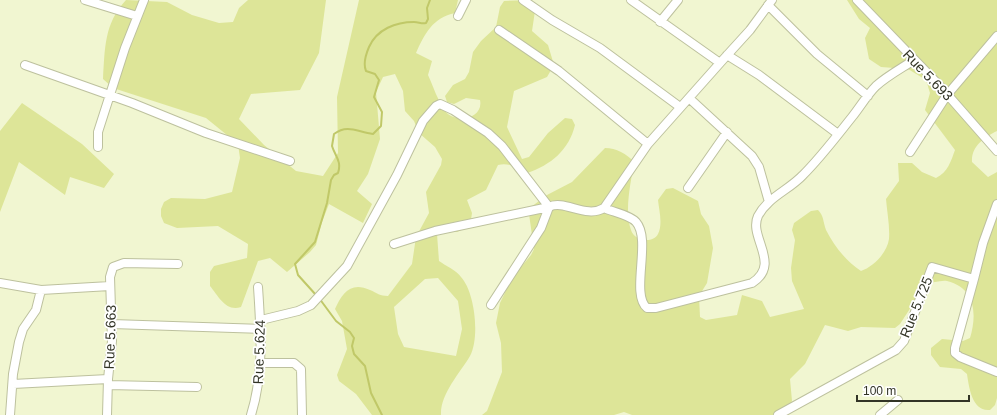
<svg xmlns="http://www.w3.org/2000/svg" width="997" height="415" viewBox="0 0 997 415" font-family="Arial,sans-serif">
<rect width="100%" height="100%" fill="#f1f6d1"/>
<path fill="#dde598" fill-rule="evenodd" d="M126 0 167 2 192 15 219 23 233 22 239 8 248 0H326L319 53 300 90 251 94 239 119 264 145 296 171 323 176 338 153 337 97 359 0H458L455 13C433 17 424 35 416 53L432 61 428 75C433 86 438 101 445 111 455 124 484 119 480 100L466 98 454 104 447 102 445 96 453 85 465 79 469 72 473 52 481 41 496 27 500 7 504 1 532 0 535 11 532 31 548 45 554 65 547 77 514 91 507 127 522 159 529 157 548 133 565 118 572 119 575 125C569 150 551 165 527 173 517 168 509 162 498 165L486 190 467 200 472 213 470 226 457 232 443 230 437 234 439 261C446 266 456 270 461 277 475 292 480 338 470 356 460 373 440 394 441 415H372L356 394 339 381 337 375 347 349 342 321 335 309C342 293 351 281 370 290 377 293 380 296 388 296L412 264 416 237 429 213 426 192 441 165 442 159 435 147 419 133 414 121 405 111 403 91 395 74 383 77 376 92 380 139 368 174 357 191 372 204 363 223 329 204 322 222 316 245 310 252 287 272 270 258 258 261 241 307C226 312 219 297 210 286V272L214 266 247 258 248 244 218 226 177 228 164 223 161 216V209L164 202 171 198 205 199 232 192 240 158 238 144 206 118 113 88 103 79C105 48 104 24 126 0ZM438 278 458 301 462 329 456 356 404 347 398 334 394 307 425 279Z
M847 0H997V131C985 137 971 146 972 162L988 177 997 172V398L995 405 990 410C972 412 969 387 967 374L961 369 940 367 931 355V348L942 339 963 341 970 338C977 315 976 288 947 281 941 280 932 283 926 284L900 324 895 328 861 327 848 331 825 325 805 364 790 379 792 401 785 415H632L624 412 614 415H482L487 411 502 372 501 343 496 323 500 303 512 278 531 255 534 249 529 214 531 207 547 195 572 182 605 148C616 148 627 154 634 162 631 182 624 211 631 230 634 241 653 244 658 234 663 224 659 210 658 200L666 189 673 188 698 201 701 214 709 226 713 248 707 283 699 296 700 317 706 320 737 315 742 295 762 301 770 317 804 309 792 281 791 268 795 240 792 230 794 223 811 211 818 210C824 216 823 222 826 230 834 246 846 261 861 271 873 267 887 253 889 239 890 226 887 212 886 199L899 181 898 163H912L922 172 936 178C948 172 951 161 955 150L925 110 930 93 926 80 908 69 881 67 869 59 865 38 870 28 859 19Z
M22 103 82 144 114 174 104 188 70 177 65 195 19 162 0 212V131Z"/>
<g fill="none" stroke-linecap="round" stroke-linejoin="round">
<path stroke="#c0c868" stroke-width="2" d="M316 295 298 275 295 264 315 242 327 203 331 180 334 175 338 173C342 161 335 156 332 146L334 134C348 124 357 132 373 134L381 126 382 112 374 97 379 80 375 74 366 71C363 64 366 54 369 47 377 29 396 22 414 22 419 22 421 24 426 23L428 19 427 8 430 0
M319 298 336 321 350 332 354 338 352 346 354 354 365 366 371 393 382 415"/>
<g stroke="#bdc19e" stroke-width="10">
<path id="minor" d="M85 0 137 16
M523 0 552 20 600 48 680 107
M631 0 720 63 750 30 772 0
M857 0 939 85 997 151
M768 5 817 54 868 96
M458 16 466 0
M660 22 678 0
M499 30 559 71 648 144
M727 55 759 75 838 134
M25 65 132 103 206 133 290 161
M689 98 752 156 759 167 769 202
M98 147V132L125 48 144 0
M910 152 947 95 997 36
M688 188 727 132
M604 208C613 212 630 215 636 222 652 240 630 294 647 308H656L752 283C782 264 748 237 758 216 768 197 789 190 803 175 821 157 836 137 852 117 860 107 867 95 876 86 887 76 902 68 914 60
M974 279 983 243 997 204
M0 283 41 290 36 310 23 329 19 342 13 374 10 415
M41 290 110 286
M491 305 541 228 549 207C564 199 586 219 604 208L648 144 720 63
M261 320 298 311 311 305 347 266 397 175 423 121 436 106 440 104 453 110 488 133 502 146 549 207 435 231 394 244
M112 324 261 329
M261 363H294L301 369 302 415
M13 384 108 379 112 341 110 277 113 267 124 263 178 264
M108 385 197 387
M107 415 108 379
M251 415C264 373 261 331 258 287
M778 415 896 350 904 341 932 267 974 279 955 348V353L960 357 997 372
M880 415 898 400"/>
</g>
<use href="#minor" stroke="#fff" stroke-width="8"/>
</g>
<g text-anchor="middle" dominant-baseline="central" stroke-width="3.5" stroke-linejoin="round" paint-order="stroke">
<g font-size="14" fill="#323426" stroke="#fff">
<text transform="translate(928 75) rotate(46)">Rue 5.693</text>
<text transform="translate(916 307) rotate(-68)">Rue 5.725</text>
<text transform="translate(110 337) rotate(-88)">Rue 5.663</text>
<text transform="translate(259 352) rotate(-88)">Rue 5.624</text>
</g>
</g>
<path d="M857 395v6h112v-6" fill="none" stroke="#323426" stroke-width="2"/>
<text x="863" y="395" font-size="12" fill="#323426" stroke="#ffffff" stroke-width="3" paint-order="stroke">100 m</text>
</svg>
